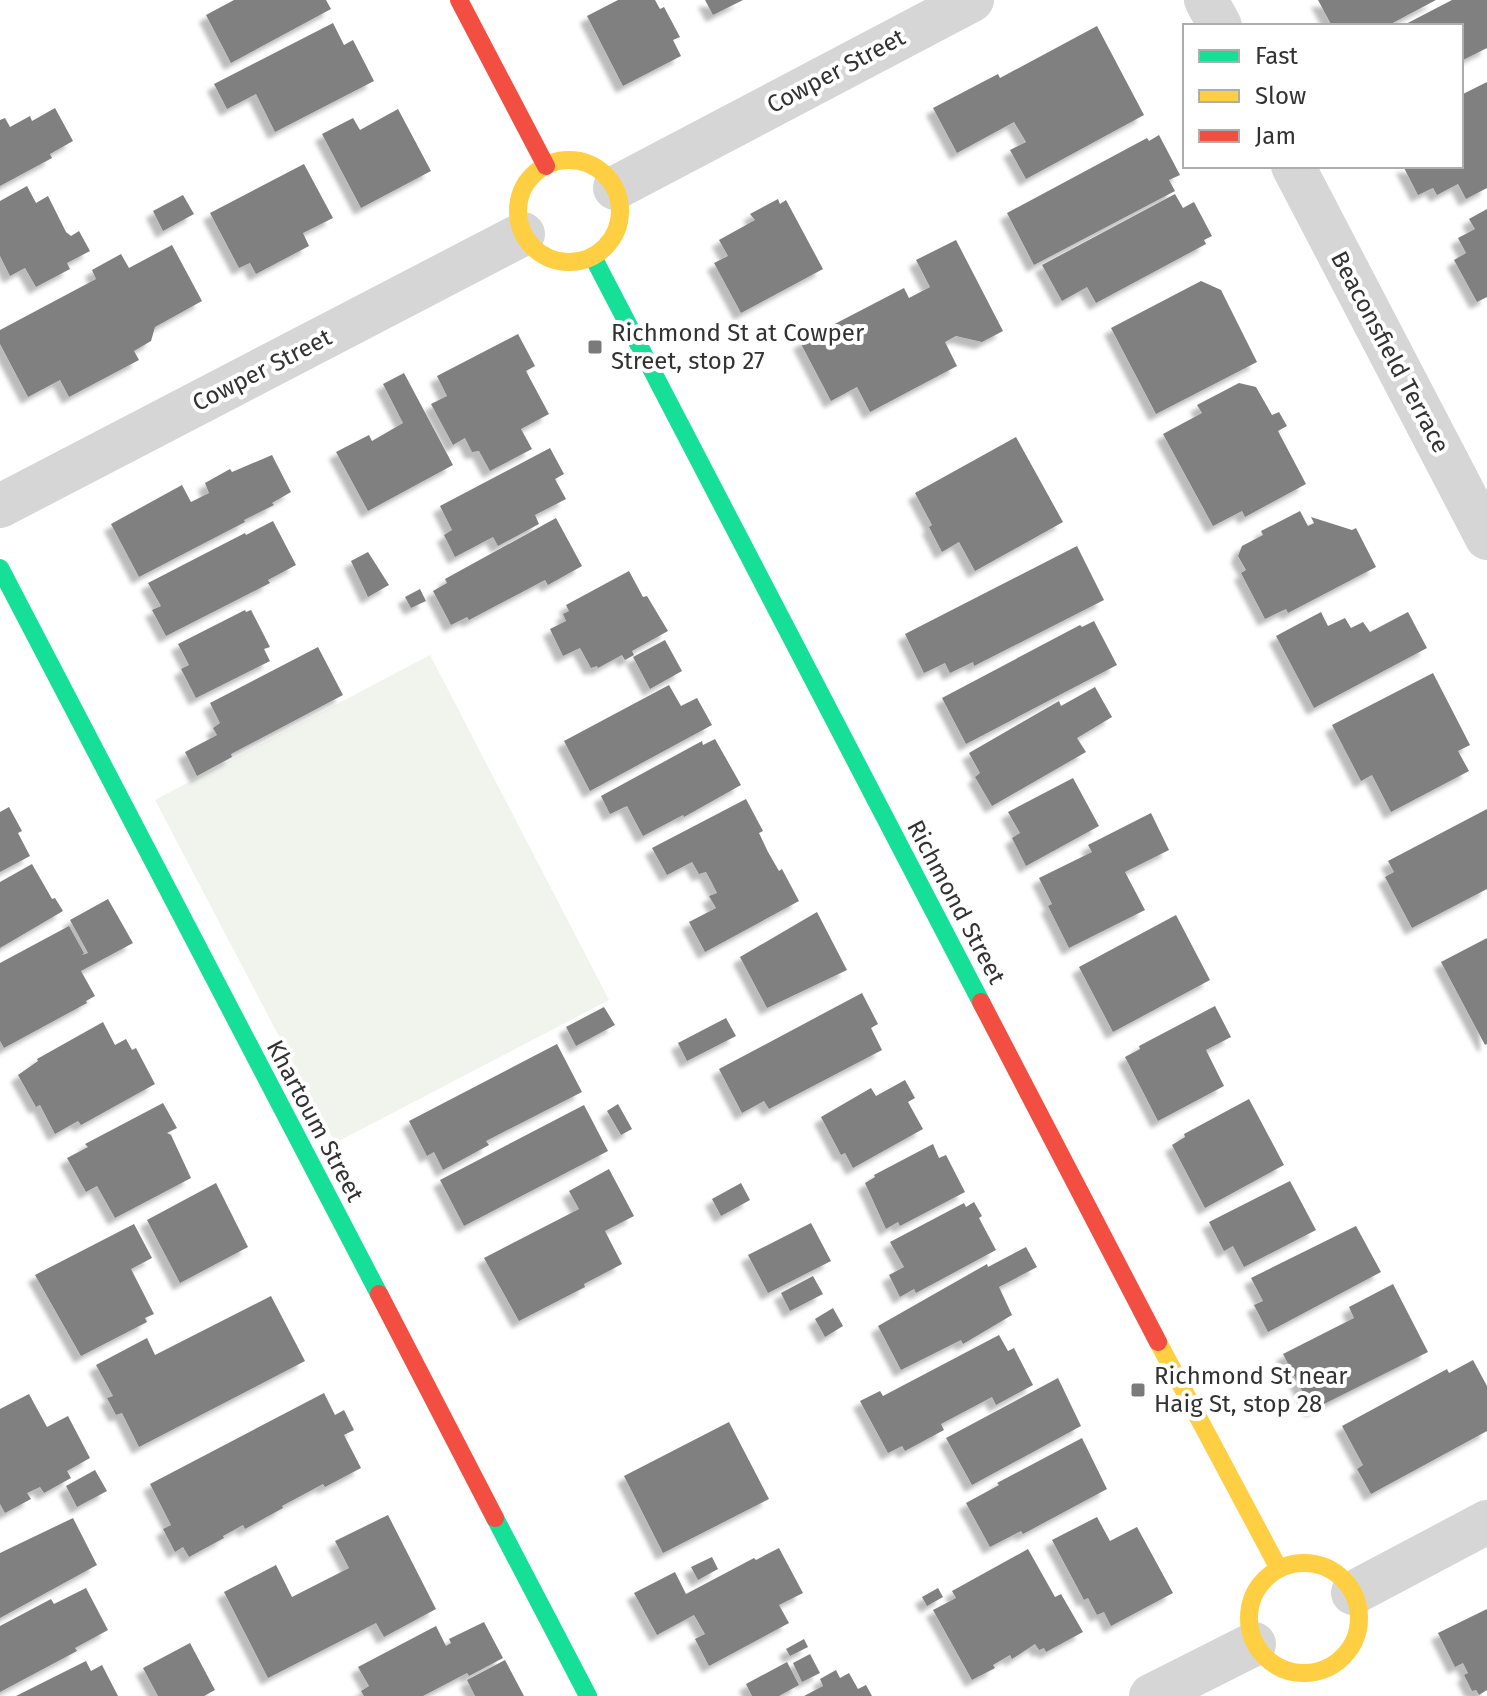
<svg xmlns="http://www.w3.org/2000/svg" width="1487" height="1696" viewBox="0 0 1487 1696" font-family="'Fira Sans',sans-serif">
<defs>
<filter id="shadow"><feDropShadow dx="-7" dy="7" stdDeviation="2" flood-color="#0004"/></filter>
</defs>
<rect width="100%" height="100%" fill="#fff"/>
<path fill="#f0f4ed" d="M430 655 609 1000 335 1143 155 800Z"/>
<path fill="#808080" filter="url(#shadow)" d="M234 0H326L331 9 231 63 206 15Z
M618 0H655L660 9 664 7 680 37 673 40 681 56 623 86 587 16Z
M705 0H743L713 15Z
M1318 0H1436L1387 26H1332Z
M1452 0H1487V48L1461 61V26H1402Z
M333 23 344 45 353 40 374 81 275 132 256 94 227 109 214 84Z
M1097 26 1144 115 1026 179 1010 150 1026 142 1014 122 957 153 933 108 998 74 1000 78Z
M1487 82V188L1466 199 1458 184 1437 195 1433 188 1418 195 1403 166H1461V95Z
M55 108 73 141 50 154 52 158 0 186V120L5 118 10 127 30 116 32 121Z
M398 109 431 171 361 208 322 134 353 118 360 130Z
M1159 135 1180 175 1169 180 1175 191 1034 265 1007 213 1147 138 1149 141Z
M304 164 333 218 303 233 309 246 256 274 250 263 239 268 210 213Z
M27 186 36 203 48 196 66 232 71 236 79 231 90 251 67 263 70 269 36 287 25 268 10 276 0 256V201Z
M1175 194 1183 208 1194 202 1212 236 1204 240 1206 244 1096 303 1087 287 1062 301 1042 265Z
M183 195 194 214 163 231 153 211Z
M778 199 780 204 786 200 823 269 741 313 714 263 728 256 719 240 755 220 750 214Z
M1487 209V297L1477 302 1454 260 1466 253 1458 238 1475 229 1469 219Z
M956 240 1003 331 982 342 956 336 945 342 957 366 870 412 857 387 831 401 800 342 904 288 909 298 930 287 916 260Z
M172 245 202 301 155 327 151 341 134 351 139 360 69 397 60 380 28 397 0 344V330L96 279 92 270 121 254 129 268Z
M1201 281 1221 290 1257 362 1156 414 1111 328Z
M518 334 535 366 526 371 549 414 521 429 532 449 490 471 479 451 472 452 465 438 453 445 431 404 447 396 437 376Z
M404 373 453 465 368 511 336 452 369 435 372 441 403 423 383 384Z
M1239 383 1256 387 1272 415 1279 412 1287 426 1278 431 1306 484 1245 517 1242 511 1213 526 1163 434 1202 413 1197 405Z
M1016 437 1063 522 975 571 959 542 942 552 929 527 932 525 915 493Z
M550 448 564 474 555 479 566 499 535 515 539 524 498 546 493 537 455 557 444 535 452 530 440 506Z
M272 455 291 492 272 503 274 505 244 520 245 522 139 577 111 524 182 485 191 502 209 493 205 483 230 469 232 472Z
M1300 511 1308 526 1314 523 1311 517 1352 530 1356 528 1376 567 1288 613 1286 609 1265 619 1241 573 1246 570 1238 556 1242 546 1263 535 1261 531Z
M556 518 582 566 548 585 545 580 469 620 467 617 451 625 433 591 447 583 445 579Z
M273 521 296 565 268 580 270 583 166 636 152 610 161 606 148 583 245 533 246 535Z
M1077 546 1104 600 974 666 973 662 950 673 945 663 924 673 905 634Z
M368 552 389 585 368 597 351 561Z
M629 571 643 597 647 596 668 631 632 651 634 655 625 660 622 655 598 668 597 666 591 668 580 648 563 656 550 629 566 621 563 614 569 611 566 605Z
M420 589 426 601 411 608 405 597Z
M245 610 246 612 251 610 270 647 264 649 270 661 196 698 181 669 189 665 178 644Z
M1321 612 1328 626 1345 618 1351 628 1363 622 1370 632 1408 612 1427 648 1314 708 1276 636Z
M1094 621 1117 665 966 744 942 698 1080 625 1082 627Z
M665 640 682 671 650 689 633 657Z
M318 647 343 695 231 754 232 757 197 776 185 752 217 735 213 728 220 723 210 703Z
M1433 673 1470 745 1458 751 1469 771 1391 812 1372 775 1361 781 1332 725Z
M669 685 681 706 697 698 712 725 590 791 564 741Z
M1095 687 1112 717 1077 738 1086 752 992 806 975 777 980 773 969 753 1059 701 1061 706Z
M715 739 741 785 684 817 683 815 643 836 627 806 610 814 601 796 702 741 703 745Z
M1073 778 1099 826 1026 866 1012 838 1020 833 1008 812Z
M746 799 763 831 759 833 768 852 779 871 782 869 799 901 705 952 689 922 716 908 709 896 717 893 712 883 706 872 699 874 692 862 667 875 652 848Z
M9 807 22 831 18 833 30 856 0 872V812Z
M1487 809V889L1412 928 1385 877 1394 872 1388 861Z
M1151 813 1169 850 1125 872 1145 910 1069 948 1048 906 1052 904 1039 878 1092 852 1088 845Z
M32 864 52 899 55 898 63 911 0 948V882Z
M108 899 133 943 81 971 95 996 86 1001 87 1003 4 1048 0 1041V963L69 926 84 953 82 955 88 953 70 920Z
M817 912 847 970 767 1008 740 957Z
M1176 915 1210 980 1113 1032 1079 967Z
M1487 938V1044L1485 1045 1441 962Z
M862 993 878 1024 871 1028 882 1050 769 1109 764 1101 742 1113 719 1069Z
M1215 1006 1231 1037 1206 1050 1224 1086 1158 1121 1125 1057 1140 1049 1139 1046Z
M604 1007 615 1025 576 1046 566 1027Z
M726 1018 736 1036 687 1061 678 1043Z
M103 1022 115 1045 126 1039 132 1050 136 1048 155 1084 81 1125 78 1121 55 1134 40 1105 36 1107 18 1075 38 1061 37 1059Z
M557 1044 582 1092 486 1141 489 1145 443 1170 434 1152 427 1156 409 1121Z
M905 1080 915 1098 908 1102 923 1129 853 1168 845 1153 841 1155 821 1117 871 1088 876 1096Z
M1249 1099 1284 1165 1205 1208 1172 1145 1185 1137 1184 1134Z
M163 1103 177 1128 167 1133 171 1135 191 1178 115 1218 97 1186 86 1192 67 1158 88 1147 85 1144Z
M618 1104 632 1129 621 1135 607 1111Z
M584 1105 608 1151 464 1226 440 1180Z
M933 1144 939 1158 946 1155 965 1192 900 1226 898 1222 886 1229 865 1183 875 1177 874 1175Z
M609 1169 634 1216 605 1231 622 1264 584 1284 585 1287 519 1321 484 1258 579 1209 569 1191Z
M1290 1181 1316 1230 1244 1267 1233 1246 1224 1251 1209 1222Z
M216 1183 248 1247 180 1283 147 1220Z
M741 1183 750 1200 721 1216 712 1199Z
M974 1202 982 1216 979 1218 996 1250 916 1293 914 1289 900 1297 889 1275 904 1267 890 1242 964 1203 966 1207Z
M811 1223 831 1261 768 1293 748 1255Z
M134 1224 152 1258 131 1269 154 1314 145 1318 147 1322 81 1356 35 1275Z
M1356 1226 1381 1272 1268 1332 1254 1305 1263 1301 1251 1278Z
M1026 1247 1037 1267 999 1287 1012 1315 963 1344 961 1340 901 1370 878 1326 987 1264 988 1267Z
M813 1276 823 1294 790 1311 781 1293Z
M1393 1284 1428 1352 1312 1410 1283 1354 1354 1318 1349 1307Z
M271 1296 305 1361 139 1447 122 1413 116 1415 107 1398 113 1396 96 1365 147 1338 155 1355Z
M833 1308 843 1326 825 1337 815 1319Z
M999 1335 1008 1351 1014 1348 1033 1385 996 1405 992 1397 941 1424 944 1430 905 1451 902 1446 888 1453 860 1401 880 1391 883 1396Z
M1473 1360 1487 1386V1431L1371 1494 1357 1469 1363 1465 1342 1426 1447 1369 1449 1373Z
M1058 1378 1081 1426 972 1485 946 1438Z
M324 1393 335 1415 344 1410 354 1430 344 1435 361 1468 325 1487 323 1484 282 1506 283 1508 245 1529 243 1525 223 1536 224 1538 189 1557 183 1547 175 1552 163 1529 171 1525 150 1484Z
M29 1394 47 1427 68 1416 90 1458 67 1471 71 1478 44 1493 40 1487 27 1493 31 1499 5 1513 0 1504V1409Z
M729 1422 769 1499 663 1553 624 1476Z
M1082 1438 1107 1489 1023 1534 1021 1531 990 1547 966 1503 999 1485 997 1483Z
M95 1470 107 1491 77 1507 66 1486Z
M388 1515 436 1609 384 1637 376 1623 268 1678 224 1592 276 1565 292 1597 349 1568 335 1541Z
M1097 1517 1110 1541 1137 1527 1173 1593 1111 1626 1104 1612 1097 1615 1088 1598 1084 1600 1052 1540Z
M73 1518 97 1565 0 1618V1553Z
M779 1548 803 1593 779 1605 789 1623 709 1666 695 1639 705 1634 694 1615 657 1635 634 1593 675 1572 686 1594 754 1558 756 1560Z
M1028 1549 1055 1597 1061 1594 1083 1632 1046 1652 1044 1648 1039 1650 1035 1644 1012 1659 1010 1655 993 1665 995 1668 972 1680 933 1610 956 1598 952 1591Z
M712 1557 718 1569 698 1580 691 1567Z
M86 1588 108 1630 75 1648 77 1651 0 1692V1626L51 1599 54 1604Z
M938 1588 943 1597 927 1606 922 1597Z
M1487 1609V1690L1479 1695 1476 1690 1472 1691 1464 1675 1468 1673 1463 1663 1455 1667 1438 1633Z
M484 1622 503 1658 469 1676 467 1673 423 1696H364L361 1691 369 1686 358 1667 436 1626 446 1646 451 1643 449 1639Z
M804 1639 808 1647 790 1656 786 1649Z
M190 1643 215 1690 204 1696H158L143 1668Z
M810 1654 820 1673 802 1682 793 1663Z
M505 1660 524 1696H475L467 1680Z
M86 1661 91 1671 102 1665 118 1696H16Z
M787 1662 799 1685 779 1696H752L746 1684Z
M836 1670 840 1678 849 1673 858 1689 866 1685 872 1696H804L823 1686 820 1679Z"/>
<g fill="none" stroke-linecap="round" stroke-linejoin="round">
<path stroke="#d6d6d6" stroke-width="44" d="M1206 0 1220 26
M1293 166 1487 538
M615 188 972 0
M0 506 523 234
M1353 1593 1487 1522
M1151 1696 1254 1644"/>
<path stroke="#16e098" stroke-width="18" d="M593 257 981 1002
M0 568 379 1294
M495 1518 588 1696"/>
<path stroke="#ffcf43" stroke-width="18" d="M518 211a51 51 0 1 1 102 0a51 51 0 1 1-102 0Z
M1158 1342 1279 1569
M1249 1618a55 55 0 1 1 110 0a55 55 0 1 1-110 0Z"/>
<path stroke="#f24e42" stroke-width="18" d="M459 0 546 166
M981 1002 1158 1342
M379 1294 495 1518"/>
</g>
<g fill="#7a7a7a" stroke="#fff" stroke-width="3">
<rect x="587" y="339" width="16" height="16" rx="4"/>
<rect x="1130" y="1382" width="16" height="16" rx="4"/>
</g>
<g text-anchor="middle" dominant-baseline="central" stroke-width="8" stroke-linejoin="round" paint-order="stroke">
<g font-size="24" fill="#323232" stroke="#fff">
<text transform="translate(836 71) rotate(-28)">Cowper Street</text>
<text transform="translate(1390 352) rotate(62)">Beaconsfield Terrace</text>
<text transform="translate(262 370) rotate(-27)">Cowper Street</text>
<text transform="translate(956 902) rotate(62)">Richmond Street</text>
<text transform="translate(315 1121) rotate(62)">Khartoum Street</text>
</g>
<g font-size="24" fill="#323232" stroke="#fff" text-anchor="start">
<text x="611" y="333">Richmond St at Cowper<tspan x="611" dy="28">Street, stop 27</tspan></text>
<text x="1154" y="1376">Richmond St near<tspan x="1154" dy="28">Haig St, stop 28</tspan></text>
</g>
</g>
<rect x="1183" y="24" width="280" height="144" fill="#ffffff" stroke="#adadad" stroke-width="2"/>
<rect x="1199" y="50" width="40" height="12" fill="#16e098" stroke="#adadad" stroke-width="2"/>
<text x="1255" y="64" font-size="24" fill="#323232">Fast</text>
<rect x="1199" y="90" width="40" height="12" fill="#ffcf43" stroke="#adadad" stroke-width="2"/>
<text x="1255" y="104" font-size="24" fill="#323232">Slow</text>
<rect x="1199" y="130" width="40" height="12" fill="#f24e42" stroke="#adadad" stroke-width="2"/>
<text x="1255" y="144" font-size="24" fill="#323232">Jam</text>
</svg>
